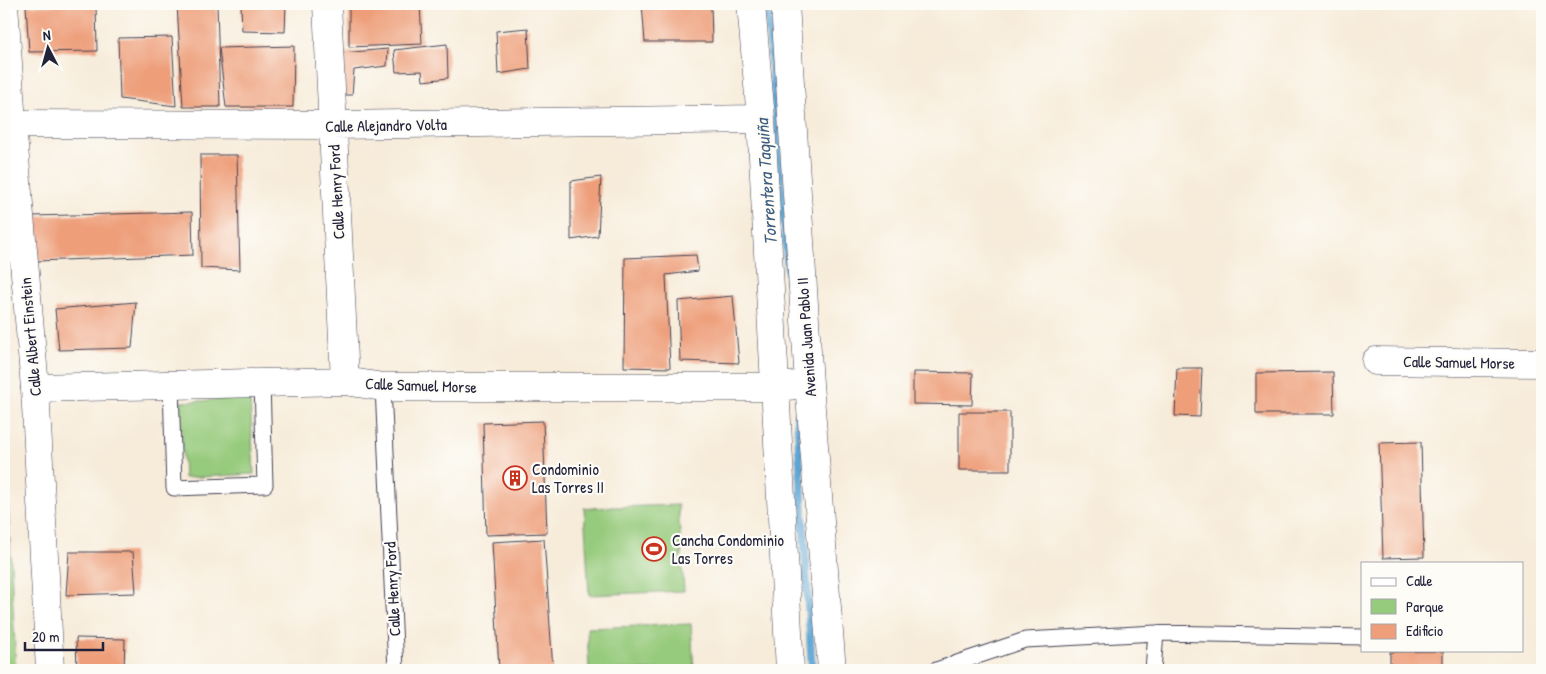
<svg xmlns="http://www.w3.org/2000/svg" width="1546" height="674" viewBox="0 0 1546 674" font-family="'Patrick Hand',sans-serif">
<rect width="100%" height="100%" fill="#fdfcf7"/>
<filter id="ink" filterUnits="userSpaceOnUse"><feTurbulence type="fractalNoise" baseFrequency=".02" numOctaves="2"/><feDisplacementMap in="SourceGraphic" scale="10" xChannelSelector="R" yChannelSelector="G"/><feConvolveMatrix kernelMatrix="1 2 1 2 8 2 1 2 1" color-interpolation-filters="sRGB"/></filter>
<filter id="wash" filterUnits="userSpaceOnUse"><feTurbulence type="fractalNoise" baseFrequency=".0096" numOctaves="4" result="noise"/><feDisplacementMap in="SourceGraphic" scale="20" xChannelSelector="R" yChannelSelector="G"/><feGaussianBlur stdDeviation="1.12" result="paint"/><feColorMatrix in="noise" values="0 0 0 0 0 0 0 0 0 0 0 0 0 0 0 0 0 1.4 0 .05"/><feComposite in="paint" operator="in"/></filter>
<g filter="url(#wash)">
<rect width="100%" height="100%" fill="#f7ecda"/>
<path fill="#96ca7c" stroke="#5c765c" d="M250 398 254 474 184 478 180 402Z
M4 420 16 670H4Z
M678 505 684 591 589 595 584 508Z
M691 624 694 670H589L587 628Z"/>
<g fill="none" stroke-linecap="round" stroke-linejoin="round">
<path stroke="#5da6d4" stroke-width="8" d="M767 4 789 281
M797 414 812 670"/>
</g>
<g id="blocks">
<path fill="#ee9f7a" d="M96 4 97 51 29 52 26 6Z
M177 4 217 5 220 107H183Z
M241 4H286L285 32 242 31Z
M349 4H420L422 44 349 47Z
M642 4H711L712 42H645Z
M528 28 530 69 498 74 496 31Z
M172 37 176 106 120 99 118 38Z
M447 44 448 78 423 81 422 71 396 72 394 50Z
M294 46 293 107H226L219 48Z
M388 49 387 66 354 70 352 95H340L341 53Z
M200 155H237L240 270 201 268Z
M601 177 598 236 571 240V181Z
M192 212 193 255 37 261 32 216Z
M696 255 698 271 666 275 670 368 624 367 625 258Z
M733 296 739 363 680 361 678 301Z
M136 302 132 348 59 350 55 309Z
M1177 368H1202L1200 417 1175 416Z
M913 372 973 373 972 405 913 404Z
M1333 372 1334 414H1256V373Z
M959 412H1010V470H959Z
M543 421 547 533 486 535 483 423Z
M1421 442 1424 557 1383 558 1379 443Z
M544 539 553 670H499L492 542Z
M69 552H133L136 593 66 595Z
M76 638 125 639 124 670H77Z
M1443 651V670H1390V652Z"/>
</g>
</g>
<g filter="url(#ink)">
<use href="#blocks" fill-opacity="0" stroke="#424053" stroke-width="1"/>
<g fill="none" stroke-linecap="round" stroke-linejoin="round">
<g stroke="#424053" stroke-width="17">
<path id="lane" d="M171 385 174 488 265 485 262 383
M383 387 396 670
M936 670 1025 640 1156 633 1362 637
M1153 670 1156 633"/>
</g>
<g stroke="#424053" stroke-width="29">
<path id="street" d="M327 4 345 381
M751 4 761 119 790 670
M785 4 809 384 832 670
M12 124 332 125 761 119
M1376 361 1542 363
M35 388 345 381 383 387H775L809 384"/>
</g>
<g stroke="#424053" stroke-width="29">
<path id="secondary" d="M4 4 12 124 35 388 50 670"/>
</g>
<use href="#lane" stroke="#fff" stroke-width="15"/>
<use href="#street" stroke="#fff" stroke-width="28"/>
<use href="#secondary" stroke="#fff" stroke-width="28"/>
</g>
</g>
<defs>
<g id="building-ring" transform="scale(1.25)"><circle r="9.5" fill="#fdfcf7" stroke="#c8321e" stroke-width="1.5"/><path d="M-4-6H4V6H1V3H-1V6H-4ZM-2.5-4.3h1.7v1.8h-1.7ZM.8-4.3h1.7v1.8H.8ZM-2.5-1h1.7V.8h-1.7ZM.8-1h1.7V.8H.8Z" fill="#c8321e"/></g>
<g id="stadium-ring" transform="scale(1.25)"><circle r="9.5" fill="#fdfcf7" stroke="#c8321e" stroke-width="1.5"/><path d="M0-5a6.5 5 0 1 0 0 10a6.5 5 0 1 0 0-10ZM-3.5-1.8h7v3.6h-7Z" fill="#c8321e"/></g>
</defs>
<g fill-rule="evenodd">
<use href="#building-ring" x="515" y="478"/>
<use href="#stadium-ring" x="654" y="549"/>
</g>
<g text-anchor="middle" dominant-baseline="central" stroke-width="4.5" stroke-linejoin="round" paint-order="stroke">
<g font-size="16" fill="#22223b" stroke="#fdfcf7">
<text transform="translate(386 125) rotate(-1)">Calle Alejandro Volta</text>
<text transform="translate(336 192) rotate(-93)">Calle Henry Ford</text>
<text transform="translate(30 337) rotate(-95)">Calle Albert Einstein</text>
<text transform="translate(806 337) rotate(-94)">Avenida Juan Pablo II</text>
<text transform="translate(1459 362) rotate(1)">Calle Samuel Morse</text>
<text transform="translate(421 385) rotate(2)">Calle Samuel Morse</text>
<text transform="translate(392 589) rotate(-93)">Calle Henry Ford</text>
</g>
<g font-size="16" fill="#22223b" stroke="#fdfcf7" text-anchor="start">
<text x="532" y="469">Condominio<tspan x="532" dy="18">Las Torres II</tspan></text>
<text x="672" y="540">Cancha Condominio<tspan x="672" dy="18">Las Torres</tspan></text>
</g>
<g font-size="18" font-style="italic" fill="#3d5d80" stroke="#fdfcf7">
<text transform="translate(766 182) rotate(-94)">Torrentera Taquiña</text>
</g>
</g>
<rect width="1546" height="674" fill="none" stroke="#fdfcf7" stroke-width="20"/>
<rect x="1361" y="562" width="162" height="90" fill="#fdfcf7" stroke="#a5a5ac"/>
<rect x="1371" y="578" width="25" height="8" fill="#ffffff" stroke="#a5a5ac"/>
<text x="1406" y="586" font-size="15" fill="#22223b">Calle</text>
<rect x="1371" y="599" width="25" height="15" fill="#96ca7c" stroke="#a5a5ac"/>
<text x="1406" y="612" font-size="15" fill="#22223b">Parque</text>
<rect x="1371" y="624" width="25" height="15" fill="#ee9f7a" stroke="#a5a5ac"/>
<text x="1406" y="636" font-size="15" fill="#22223b">Edificio</text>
<g transform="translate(48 48) rotate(354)" stroke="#fdfcf7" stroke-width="4" paint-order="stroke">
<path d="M0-4L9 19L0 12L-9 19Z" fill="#22223b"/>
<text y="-8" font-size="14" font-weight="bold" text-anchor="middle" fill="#22223b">N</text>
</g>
<path d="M25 642v8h78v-8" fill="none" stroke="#22223b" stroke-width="2.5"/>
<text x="32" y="642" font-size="15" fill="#22223b" stroke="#fdfcf7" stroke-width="4" paint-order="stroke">20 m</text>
</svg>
